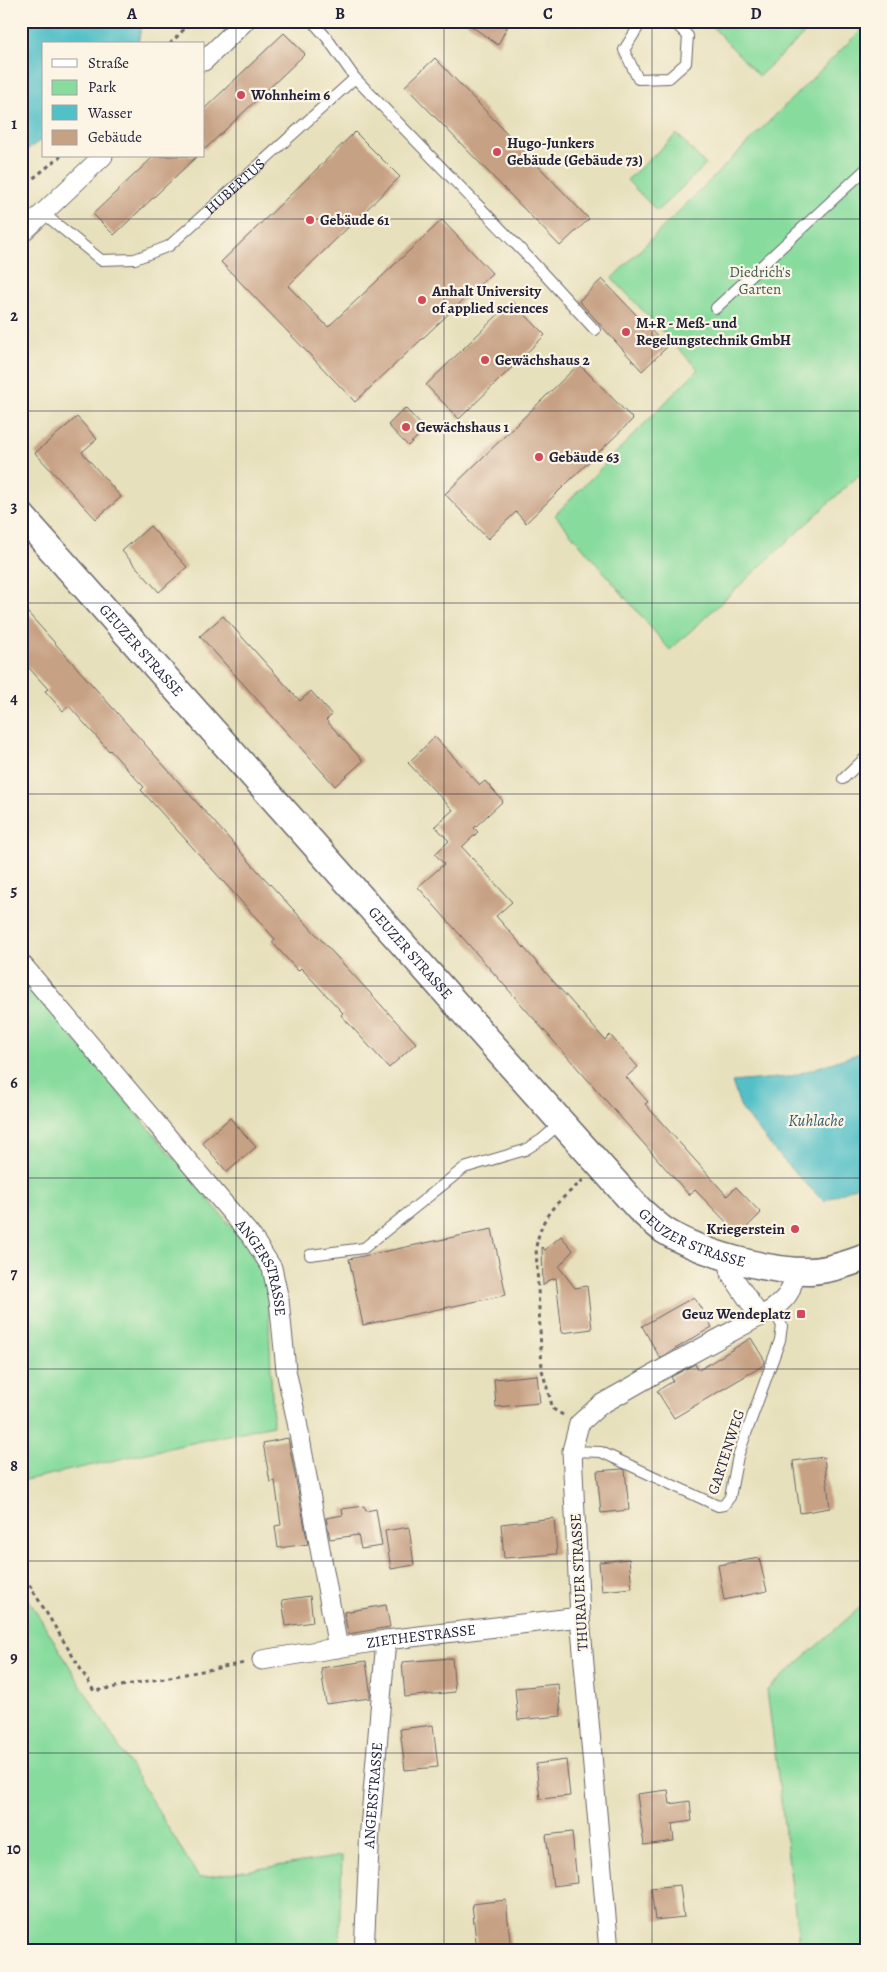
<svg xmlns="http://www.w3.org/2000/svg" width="887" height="1972" viewBox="0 0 887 1972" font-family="Alegreya,serif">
<rect width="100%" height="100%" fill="#fcf5e5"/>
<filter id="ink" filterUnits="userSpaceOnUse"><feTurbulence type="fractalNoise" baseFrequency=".02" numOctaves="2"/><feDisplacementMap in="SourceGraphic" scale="10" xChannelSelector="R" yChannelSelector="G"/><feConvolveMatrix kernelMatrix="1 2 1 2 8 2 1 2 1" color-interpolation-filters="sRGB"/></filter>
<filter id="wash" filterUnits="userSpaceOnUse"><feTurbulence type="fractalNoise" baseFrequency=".0096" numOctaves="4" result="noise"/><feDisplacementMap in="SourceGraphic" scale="20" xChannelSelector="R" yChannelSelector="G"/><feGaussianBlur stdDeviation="1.12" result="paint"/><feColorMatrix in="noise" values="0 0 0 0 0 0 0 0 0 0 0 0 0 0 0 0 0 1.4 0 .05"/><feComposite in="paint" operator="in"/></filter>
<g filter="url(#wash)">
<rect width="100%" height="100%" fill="#e7e0bc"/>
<path fill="#87db9d" stroke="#547e6c" d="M707 21H814L816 23 759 76Z
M866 25V479L858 476 670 650 555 515 698 369 612 278Z
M677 134 706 165 657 211 627 180Z
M21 976 267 1269 273 1425 21 1481Z
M21 1587 199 1878 342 1856 339 1951H21Z
M866 1602V1951H800L767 1690Z"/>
<path fill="#52c0c7" stroke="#3a7181" d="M21 21H142L138 44H44V138L21 154Z
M866 1051V1182L823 1201 779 1156 741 1108 732 1082 789 1077Z"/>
<g id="blocks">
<path fill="#c7a184" d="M464 21H510L498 45Z
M284 33 305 54 204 150V109Z
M435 58 589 219 560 246 405 86Z
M355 132 400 177 288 286 328 327 442 220 492 273 355 402 221 262Z
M154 156H197L114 235 93 214Z
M602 279 667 347 642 371 579 301Z
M512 301 545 335 459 419 426 385Z
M579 364 633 419 526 523 516 512 488 539 445 494Z
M405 408 425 429 408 446 388 425Z
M77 417 97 439 82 452 121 497 96 519 35 453Z
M150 526 187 567 159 592 122 551Z
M21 605 257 870 416 1043 389 1068 341 1015 343 1013 301 968 298 971 272 942 275 939 141 790 144 787 127 769 110 750 109 751 69 706 63 711 45 691 48 689 21 659Z
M223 616 300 701 311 691 332 715 326 720 363 761 335 786 200 636Z
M435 737 480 785 485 781 503 801 474 828 478 832 462 847 512 902 496 916 605 1040 610 1035 638 1067 626 1077 648 1102 645 1104 727 1196 736 1187 761 1213 739 1235 695 1190 689 1195 418 887 444 864 435 854 449 841 435 826 453 810 408 763Z
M230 1118 256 1147 227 1172 202 1142Z
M492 1229 506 1295 363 1325 349 1259Z
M561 1236 573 1250 559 1267 575 1288 587 1286 592 1329 562 1333 556 1278 547 1281 543 1286 542 1247 545 1250Z
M694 1297 712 1327 660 1358 642 1326Z
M751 1338 765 1361 764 1365 674 1418 657 1391 673 1381 671 1377 695 1364 699 1370Z
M537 1375 540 1403 496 1407 494 1379Z
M288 1438 308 1544 278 1548 275 1526 281 1525 275 1481 270 1482 263 1443Z
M824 1457 830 1508 800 1513 793 1461Z
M622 1469 625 1470 629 1510 601 1513 597 1471Z
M364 1506 366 1511 376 1509 382 1546 361 1549 358 1535 330 1539 326 1518 343 1515 342 1509Z
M554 1518 557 1554 504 1558 501 1524Z
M409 1527 414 1565 391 1569 385 1531Z
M759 1558 767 1591 724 1600 718 1565Z
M629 1559 632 1588 602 1591 599 1562Z
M310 1596 313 1622 286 1626 282 1600Z
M386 1605 390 1627 348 1634 344 1612Z
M452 1658 455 1692 405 1697 402 1662Z
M366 1661 370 1690V1698L326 1704 321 1668Z
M558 1684 561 1716 518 1720 515 1688Z
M433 1725 438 1767 405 1770 400 1729Z
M566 1760 570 1796 540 1799 536 1764Z
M668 1790 670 1804 690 1801 692 1821 672 1824 674 1841 644 1845 637 1794Z
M572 1832 577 1883 553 1886 546 1835Z
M680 1885 684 1917 655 1920 651 1888Z
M506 1900 511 1951H477L472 1904Z"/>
</g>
</g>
<g filter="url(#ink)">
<use href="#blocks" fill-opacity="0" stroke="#676468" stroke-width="1"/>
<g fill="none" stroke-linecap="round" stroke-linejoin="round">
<g stroke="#676468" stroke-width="12">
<g id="service">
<path d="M642 21 624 50 638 79 669 78 686 63 688 36 673 21"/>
<path d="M355 78 531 260 595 330"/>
<path id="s1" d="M43 213 101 260 135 259 169 246 355 78 327 38 312 21"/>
<path d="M716 308 866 169"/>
<path d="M843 779 866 757"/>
<path d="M310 1255 364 1248 464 1168 525 1150 541 1140 561 1123"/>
<path d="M572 1451 601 1452 718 1506 724 1505 730 1497 738 1456 780 1340 782 1326 773 1309"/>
</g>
</g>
<g stroke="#676468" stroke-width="21">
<g id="minor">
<path d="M204 61 245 21"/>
<path d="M21 234 103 156"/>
<path id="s2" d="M21 963 252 1237 272 1268 279 1300 286 1370 297 1422 338 1648"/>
<path d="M728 1257 731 1274 760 1317"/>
<path id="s3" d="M262 1660 386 1640 580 1617"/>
<path id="s4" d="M364 1951 370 1829 386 1640"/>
<path d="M609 1951 580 1617 572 1451 579 1424 600 1405 665 1368 773 1309C789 1296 792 1291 795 1270"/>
</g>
</g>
<g stroke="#676468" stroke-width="29">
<g id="secondary">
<path id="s5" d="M21 515 562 1123 639 1209C647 1216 655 1224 665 1231 700 1253 769 1272 811 1271 830 1270 848 1264 866 1257"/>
</g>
</g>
<path stroke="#676468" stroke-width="3" stroke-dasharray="4 4" stroke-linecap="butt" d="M170 44 192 21
M21 188 61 156
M563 1415 553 1409 542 1370 536 1247C543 1210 558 1203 583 1180
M21 1571 94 1691 245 1663"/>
<use href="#service" stroke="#fff" stroke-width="10"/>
<use href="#minor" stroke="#fff" stroke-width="19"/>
<use href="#secondary" stroke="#fff" stroke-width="26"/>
</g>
</g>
<path fill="none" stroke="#22223b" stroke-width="1" stroke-opacity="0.55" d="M236 21V1951M444 21V1951M652 21V1951M21 219H866M21 411H866M21 603H866M21 794H866M21 986H866M21 1178H866M21 1369H866M21 1561H866M21 1753H866"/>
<g fill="#d1495b" stroke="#fcf5e5" stroke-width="2">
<circle cx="241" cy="95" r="5"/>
<circle cx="497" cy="152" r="5"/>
<circle cx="310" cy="220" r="5"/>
<circle cx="422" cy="300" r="5"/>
<circle cx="626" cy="332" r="5"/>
<circle cx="485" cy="360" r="5"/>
<circle cx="406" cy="427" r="5"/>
<circle cx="539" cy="457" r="5"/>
<circle cx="795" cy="1229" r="5"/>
<rect x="796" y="1309" width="10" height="10" rx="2.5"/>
</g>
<g text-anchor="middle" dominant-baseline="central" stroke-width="4.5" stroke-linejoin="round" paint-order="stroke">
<g font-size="15" font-weight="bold" fill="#22223b" stroke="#fcf5e5" text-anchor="start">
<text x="251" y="95">Wohnheim 6</text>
<text x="507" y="143">Hugo-Junkers<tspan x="507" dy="17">Gebäude (Gebäude 73)</tspan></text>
<text x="320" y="220">Gebäude 61</text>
<text x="432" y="291">Anhalt University<tspan x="432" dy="17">of applied sciences</tspan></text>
<text x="636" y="323">M+R - Meß- und<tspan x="636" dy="17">Regelungstechnik GmbH</tspan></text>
<text x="495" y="360">Gewächshaus 2</text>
<text x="416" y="427">Gewächshaus 1</text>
<text x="549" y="457">Gebäude 63</text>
<text x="785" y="1229" text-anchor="end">Kriegerstein</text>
<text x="791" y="1314" text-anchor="end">Geuz Wendeplatz</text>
</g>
<g font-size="15" fill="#22223b" stroke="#fcf5e5">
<text stroke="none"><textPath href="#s1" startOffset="234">HUBERTUS</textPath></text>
<text stroke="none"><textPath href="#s5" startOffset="181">GEUZER STRASSE</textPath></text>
<text stroke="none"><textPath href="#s5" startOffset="586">GEUZER STRASSE</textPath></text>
<text stroke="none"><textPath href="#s5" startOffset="991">GEUZER STRASSE</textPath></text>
<text stroke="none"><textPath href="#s2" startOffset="391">ANGERSTRASSE</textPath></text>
<text transform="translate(726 1452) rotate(-72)">GARTENWEG</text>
<text transform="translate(579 1582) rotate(-93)">THURAUER STRASSE</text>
<text stroke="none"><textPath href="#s3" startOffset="161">ZIETHESTRASSE</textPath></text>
<text stroke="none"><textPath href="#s4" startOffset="156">ANGERSTRASSE</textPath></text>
</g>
<g font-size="15" fill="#405a58" stroke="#fcf5e5">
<text x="760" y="272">Diedrich's<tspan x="760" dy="17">Garten</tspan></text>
</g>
<g font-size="16" font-style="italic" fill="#33596c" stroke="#fcf5e5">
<text x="816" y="1121">Kuhlache</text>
</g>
</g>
<rect width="887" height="1972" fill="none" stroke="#fcf5e5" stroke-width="55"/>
<rect x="42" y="42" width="162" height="115" fill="#fcf5e5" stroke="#a5a1a1"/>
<rect x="52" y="59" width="25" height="8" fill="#ffffff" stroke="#a5a1a1"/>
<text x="88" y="68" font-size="15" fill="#22223b">Straße</text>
<rect x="52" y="80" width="25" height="15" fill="#87db9d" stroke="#a5a1a1"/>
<text x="88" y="92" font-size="15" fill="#22223b">Park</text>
<rect x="52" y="105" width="25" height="15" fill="#52c0c7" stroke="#a5a1a1"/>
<text x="88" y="118" font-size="15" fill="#22223b">Wasser</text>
<rect x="52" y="130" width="25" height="15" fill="#c7a184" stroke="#a5a1a1"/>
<text x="88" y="142" font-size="15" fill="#22223b">Gebäude</text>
<rect x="28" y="28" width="832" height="1916" fill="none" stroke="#22223b" stroke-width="2"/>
<g font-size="16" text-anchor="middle" font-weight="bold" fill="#22223b">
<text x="132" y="19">A</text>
<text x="340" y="19">B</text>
<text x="548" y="19">C</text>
<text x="756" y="19">D</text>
<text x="14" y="129">1</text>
<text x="14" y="321">2</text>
<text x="14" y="512">3</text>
<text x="14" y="704">4</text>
<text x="14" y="896">5</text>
<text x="14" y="1088">6</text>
<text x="14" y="1279">7</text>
<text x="14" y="1471">8</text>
<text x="14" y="1663">9</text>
<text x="14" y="1854">10</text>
</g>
</svg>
